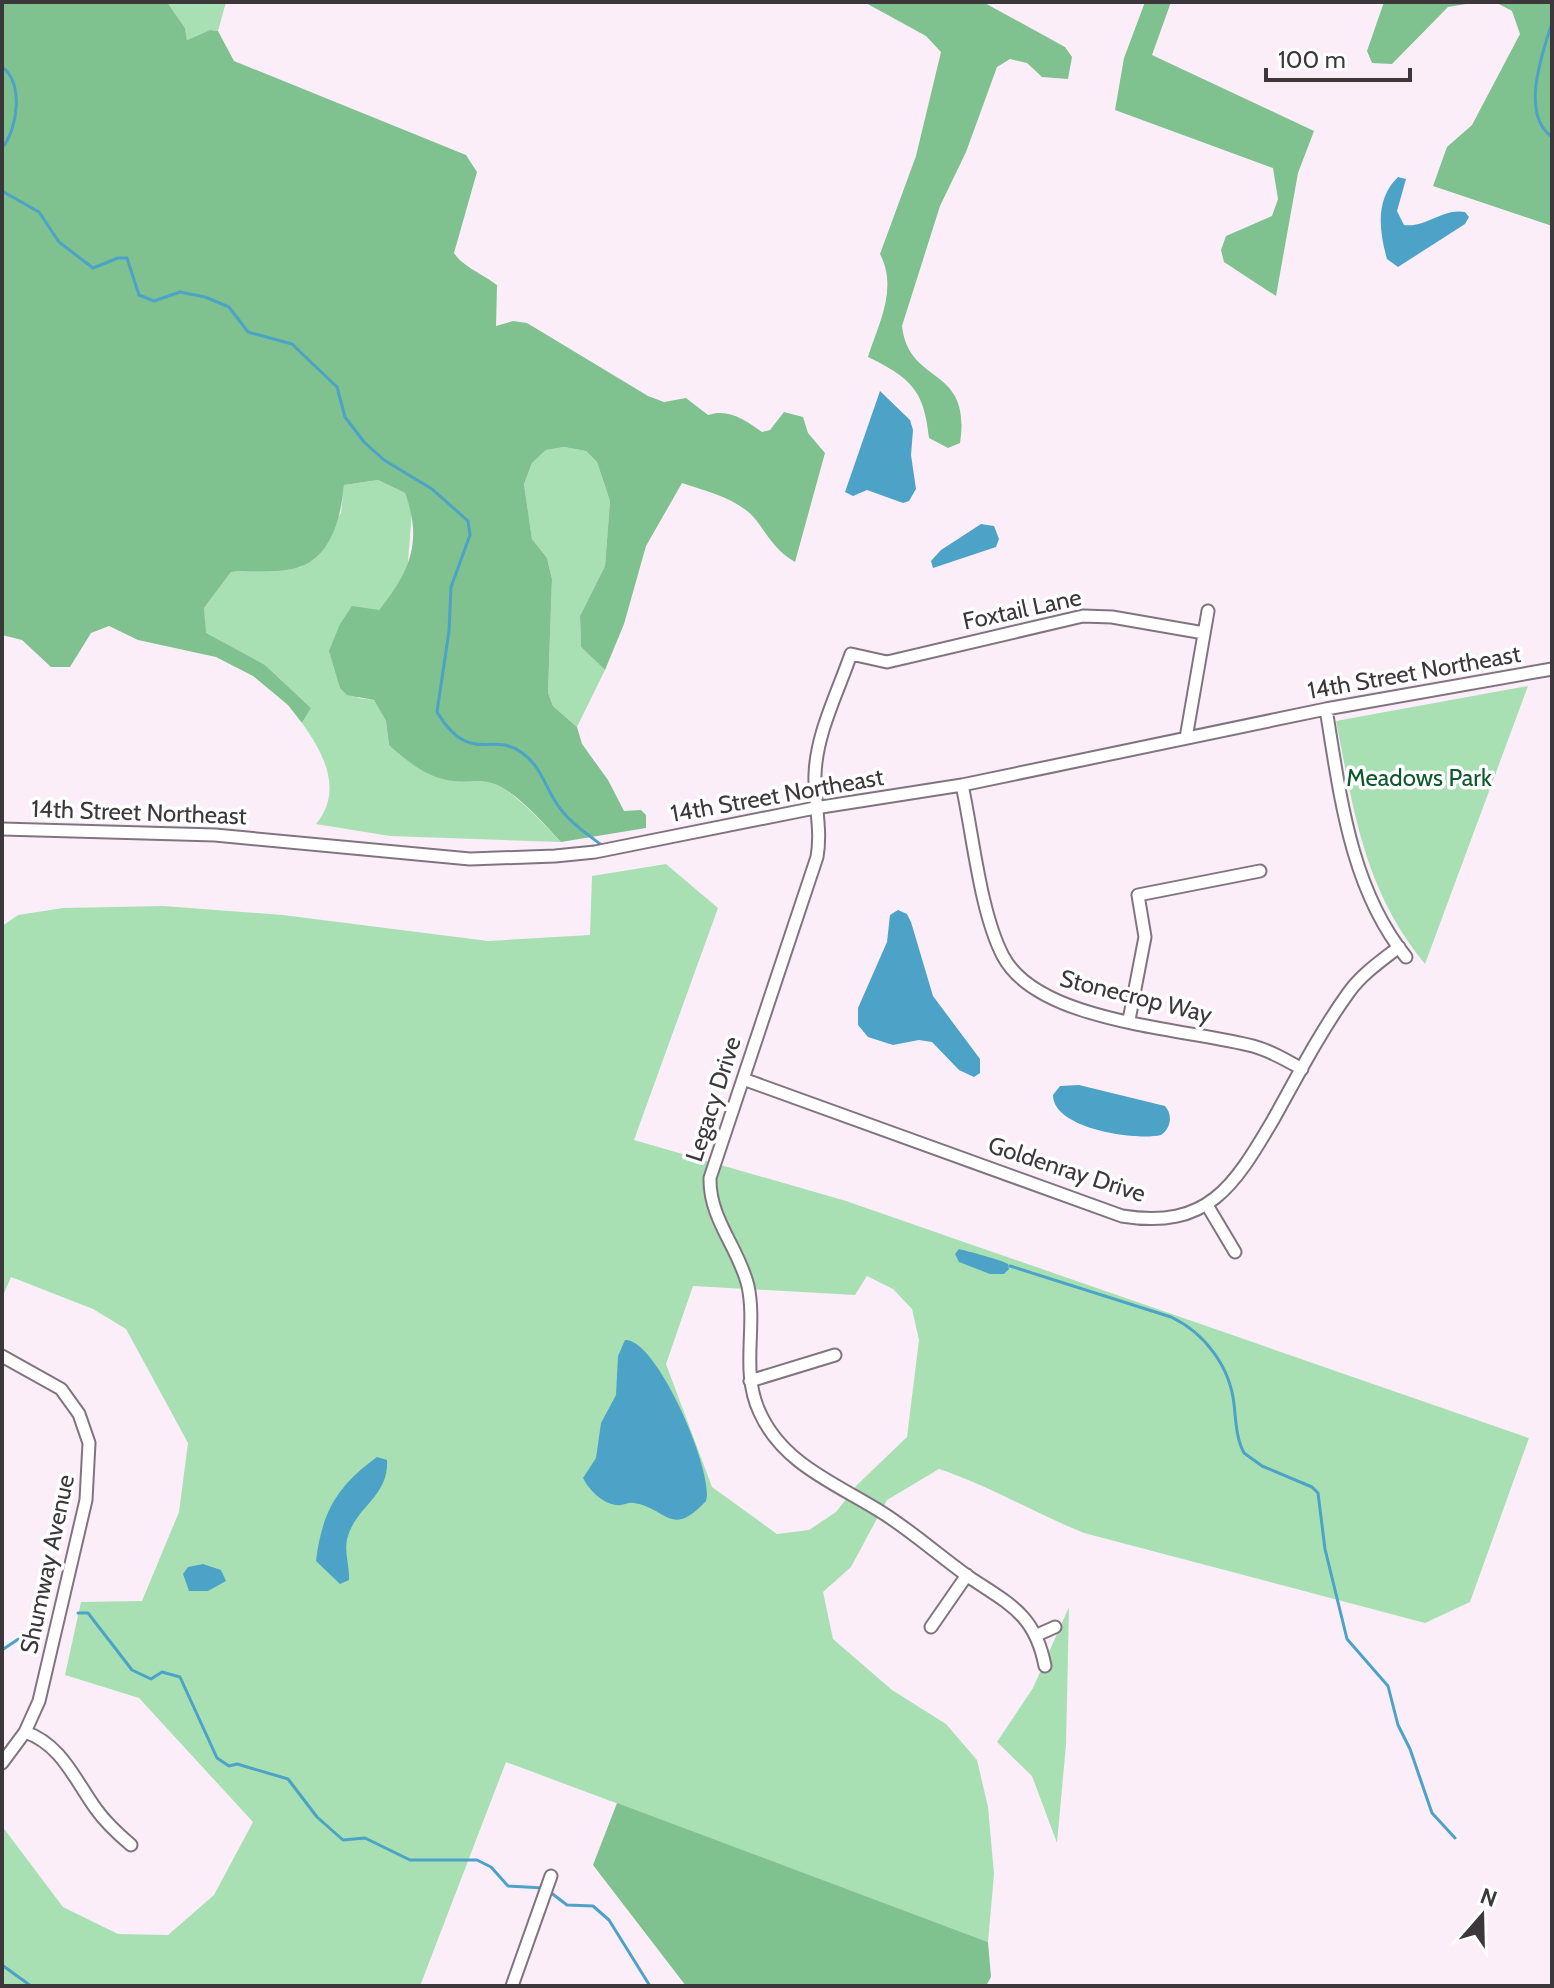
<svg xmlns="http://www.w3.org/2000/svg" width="1554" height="1988" viewBox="0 0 1554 1988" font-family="Cabin,sans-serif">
<rect width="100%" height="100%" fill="#fbeef9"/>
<path fill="#a8e0b4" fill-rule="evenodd" d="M167 2H226L218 31 210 30 187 40 185 28Z
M564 447 586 451 597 462 610 501 605 566 580 616 581 647 605 670 577 727 553 706 548 693 552 579 547 558 532 539 524 484 532 463 546 450Z
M378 480 405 493 412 512 407 574 379 610 358 698 374 700 386 721 389 745 468 781C498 769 542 823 561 842L390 836 316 824C343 791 325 755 302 723L311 708 265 665 205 633 204 608 231 572 301 567 341 513 344 485Z
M1528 686 1425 964C1364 890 1354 812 1336 721Z
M666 864 718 908 634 1140 846 1201 1529 1438 1470 1602 1425 1623 1084 1533C1034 1513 990 1486 939 1469L887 1500 851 1567 823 1592 833 1639 892 1690 946 1724 977 1760 988 1807 994 1874 988 1942 506 1762 420 1986H2V1826L63 1907 118 1934 168 1935 214 1895 253 1822 139 1698 65 1675 81 1602 142 1601 179 1512 188 1443 126 1329 93 1309 11 1277 2 1298V926L18 915 63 908 163 906 283 915 488 941 590 935 592 876ZM867 1276 893 1289 912 1309 919 1340 907 1437 857 1485 836 1512 809 1530 777 1534 712 1487 666 1364 693 1286 855 1295Z
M1069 1607 1066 1745 1057 1843 1032 1776 997 1742 1033 1688Z"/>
<path fill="#7fc18f" d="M2 2H167L185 28 187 40 210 30 218 31 234 61 466 155 477 172 454 253C462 266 484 275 497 285L496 326 513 321 527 323 648 396 664 402 686 398 708 415C729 408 745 420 762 432L770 430 784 412 803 417 808 433 825 453 795 562C775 550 769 537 756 520 740 499 705 491 682 483L646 546 624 624 605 670 581 647 580 616 605 566 610 501 597 462 586 451 564 447 546 450 532 463 524 484 532 539 547 558 552 579 548 693 553 706 577 727 582 744 608 780 624 811 641 810 646 815V828L561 842C543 823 524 800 501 787 484 777 471 783 453 781 427 778 407 761 389 745L386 721 374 700 347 695 340 688 329 651 340 624 352 606 379 610C410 572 423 541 405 493L378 480 344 485C341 515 333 553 302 566 283 574 251 570 231 572L204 608 206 633 265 665 311 708 302 723 288 705 253 676 216 657 138 640 109 626 91 633 70 667H51L22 640 2 635Z
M864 2H983L1065 47 1072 57 1068 79 1042 77 1027 63 1010 59 997 67 966 152 940 206 902 326C909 387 972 364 960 443L948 448 929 438C924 390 911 378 868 357 879 322 898 289 880 254L916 156 941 52 926 36Z
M1145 2H1171L1152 55 1314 131 1298 173 1276 296 1224 262 1221 250 1226 236 1272 216 1278 199 1273 168 1115 110 1124 58Z
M1384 2H1478L1448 7 1392 64 1372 63 1367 51Z
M1495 2H1552V226L1433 186 1447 147 1472 125 1520 34 1512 11Z
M617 1803 988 1942 991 1977 986 1986H686L593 1865Z"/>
<path fill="#4ca3c7" d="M1398 177 1406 179 1397 211 1404 225C1426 228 1442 208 1465 212L1469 217 1465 224 1398 267 1387 259C1379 231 1375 199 1398 177Z
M880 391 910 420 913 430 911 455 916 489 909 501 903 503 867 490 853 496 845 492Z
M981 524 994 526 999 539 996 547 933 568 931 561 941 550Z
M898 910 907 914 911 922 933 996 980 1059V1073L974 1077 959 1070 932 1042 919 1040 893 1045 868 1037 858 1025V1008L887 942 890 915Z
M1079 1085 1165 1106C1173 1115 1171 1128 1161 1135 1136 1141 1053 1129 1053 1095L1060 1086Z
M959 1249C967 1251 1002 1260 1008 1264L1009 1269 1004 1274H990L959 1262 955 1254Z
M625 1340C657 1338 715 1474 706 1501 671 1539 667 1508 634 1503 628 1502 623 1506 616 1505 602 1503 589 1490 583 1478L596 1458 601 1423 616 1395 618 1356Z
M377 1457 387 1460C389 1496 357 1506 348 1536 343 1551 350 1565 349 1580L340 1584 316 1561C322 1512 337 1486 377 1457Z
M203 1564 221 1570 226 1581 208 1591H189L183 1574 188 1567Z"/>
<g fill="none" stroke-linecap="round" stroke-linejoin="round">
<path stroke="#4ca3c7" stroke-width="3" d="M1552 23C1542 54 1520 114 1552 137
M2 67C24 82 18 129 2 148
M2 191 39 212 59 242 93 268 118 258H127L139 295 154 301 180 292 205 297 229 307 248 332 292 344 337 387 345 417 364 442 384 460 432 489 468 521 470 535 451 587 449 631 437 712C470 766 490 731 521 752 539 764 544 783 555 801 567 821 586 833 604 847
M1010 1266 1171 1317C1205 1333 1230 1367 1234 1404 1236 1421 1236 1438 1244 1453L1262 1466 1312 1487 1318 1493 1325 1549 1347 1639 1388 1686 1398 1725 1410 1749 1432 1813 1455 1838
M78 1613H88L132 1670 151 1679 162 1672 180 1677 217 1758 229 1766 237 1764 288 1779 317 1817 343 1840 365 1838 410 1860H477L491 1867 508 1886 543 1888
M2 1650 32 1630 44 1615
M550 1892 567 1905 593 1906 609 1920 650 1986
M2 1965 31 1986"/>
<g stroke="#80757f" stroke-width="15">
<path id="minor" d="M1326 709C1340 794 1350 888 1406 957
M1186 738 1208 611
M962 785C973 835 980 912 1003 956 1038 1023 1184 1028 1253 1046 1271 1051 1286 1060 1302 1069
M2 829 215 835 470 859 555 856 595 852 815 808 962 785 1326 709 1552 669
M1129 1020 1145 937 1138 895 1260 871
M743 1079 1122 1216C1208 1230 1234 1186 1273 1120 1297 1077 1320 1032 1349 992 1362 974 1381 961 1399 947
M1207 1205 1235 1252
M2 1356 61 1389 79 1414 89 1443 86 1500 39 1701 25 1732 2 1763
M750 1381 835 1355
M931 1627 967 1575
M1037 1635 1055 1627
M1045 1666C1035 1614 1009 1604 969 1577 941 1557 915 1534 886 1515 840 1485 784 1466 760 1413 740 1371 757 1329 748 1286 739 1248 709 1219 710 1178L817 857C822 829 814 803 815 775 816 734 838 692 851 654L887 662 1083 616 1112 617 1204 633
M25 1732C61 1744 75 1780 96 1809 106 1823 118 1834 131 1845
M512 1986 551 1876"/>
</g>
<use href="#minor" stroke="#fff" stroke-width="11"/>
</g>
<g text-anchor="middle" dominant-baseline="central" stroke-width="7" stroke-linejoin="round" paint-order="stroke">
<g font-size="24" fill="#3c373b" stroke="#fff">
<text transform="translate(1022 609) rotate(-12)">Foxtail Lane</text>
<text transform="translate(1414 672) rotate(-10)">14th Street Northeast</text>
<text transform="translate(777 795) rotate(-10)">14th Street Northeast</text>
<text transform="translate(139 812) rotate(2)">14th Street Northeast</text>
<text transform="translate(1136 996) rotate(14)">Stonecrop Way</text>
<text transform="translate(713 1099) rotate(-72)">Legacy Drive</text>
<text transform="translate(1067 1169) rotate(18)">Goldenray Drive</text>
<text transform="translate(47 1564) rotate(-78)">Shumway Avenue</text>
</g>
<g font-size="24" fill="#0e592b" stroke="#fff">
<text x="1419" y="777">Meadows Park</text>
</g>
</g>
<rect width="1554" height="1988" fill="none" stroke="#3c373b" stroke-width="8"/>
<g transform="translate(1482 1916) rotate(20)" stroke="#ffffff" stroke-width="6" paint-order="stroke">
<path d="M0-6L14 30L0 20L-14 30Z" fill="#3c373b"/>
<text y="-12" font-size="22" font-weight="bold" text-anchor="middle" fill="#3c373b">N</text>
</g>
<path d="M1266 68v12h144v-12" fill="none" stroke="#3c373b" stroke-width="4"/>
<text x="1278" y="68" font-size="24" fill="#3c373b" stroke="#ffffff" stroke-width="6" paint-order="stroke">100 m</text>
</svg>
